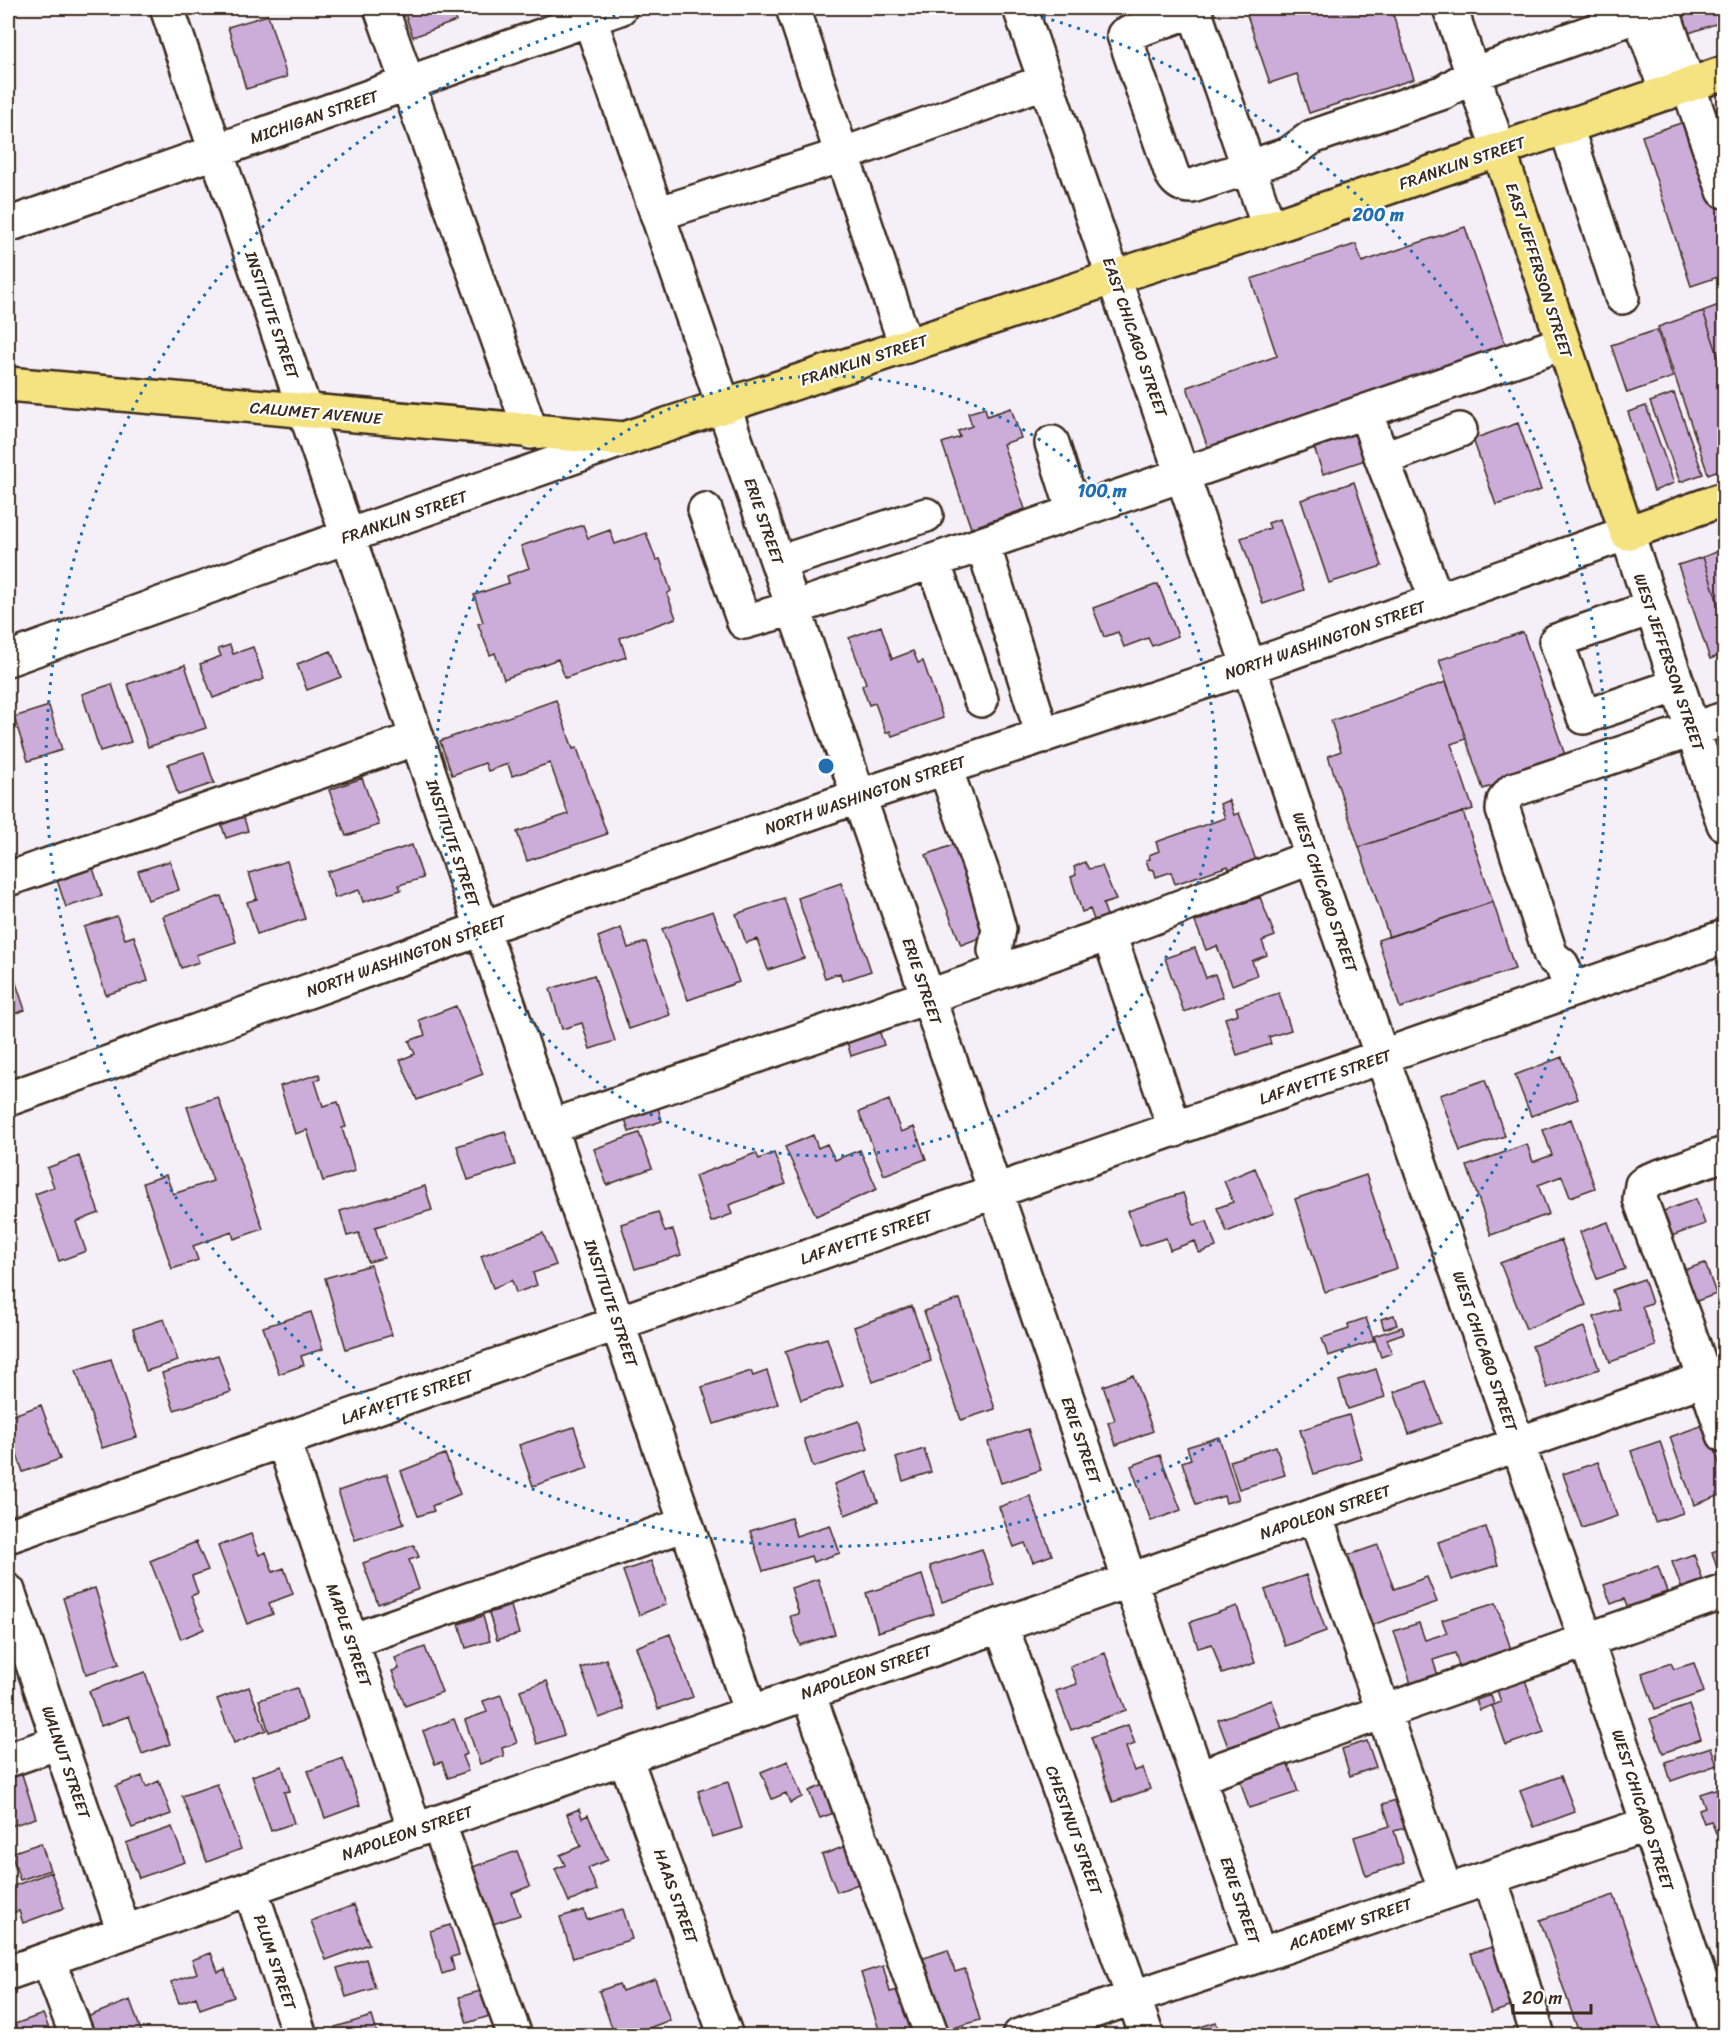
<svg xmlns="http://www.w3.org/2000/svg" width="1732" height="2043" viewBox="0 0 1732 2043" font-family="Sriracha,sans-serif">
<rect width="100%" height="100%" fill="#f5eff7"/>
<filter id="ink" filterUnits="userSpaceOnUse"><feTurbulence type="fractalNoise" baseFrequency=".0167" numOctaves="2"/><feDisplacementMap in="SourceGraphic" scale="12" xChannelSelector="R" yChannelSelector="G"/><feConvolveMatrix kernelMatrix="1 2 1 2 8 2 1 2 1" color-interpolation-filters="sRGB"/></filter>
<g filter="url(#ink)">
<path fill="#ccadd9" stroke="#3b2a1e" stroke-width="1.5" d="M403 8H451L456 21 413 37Z
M1259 8H1391L1414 79 1309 113 1297 74 1270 83 1246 12Z
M1676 8H1724V21L1686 34Z
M268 15 287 77 246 89 228 27Z
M1724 107V139L1720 141 1710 112Z
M1693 119 1724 214V275L1691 286 1642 136Z
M1465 227 1509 355 1211 457 1187 387 1277 356 1251 279 1356 244 1362 262Z
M1724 303V373L1703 311Z
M1703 311 1724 373V468L1708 474 1658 327Z
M1657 330 1673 377 1627 393 1611 345Z
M1674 393 1703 474 1680 482 1650 402Z
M1646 406 1674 483 1654 491 1628 412Z
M985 408 987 416 1011 408 1021 438 1003 444 1025 509 971 528 942 443 960 437 958 431 972 426 968 413Z
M1518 423 1541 490 1496 505 1473 439Z
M1360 426 1371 458 1323 474 1314 447Z
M1354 482 1382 566 1329 583 1301 500Z
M1280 519 1304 590 1263 604 1241 538 1270 528 1268 523Z
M583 525 588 538 610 530 615 544 646 533 656 560 660 559 671 591 667 594 676 618 620 638 626 657 565 678 558 659 504 679 495 653 490 655 478 624 483 622 474 595 509 583 507 576 529 568 521 546Z
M1724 549V621L1703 557Z
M1703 557 1724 621V654L1710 659 1678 565Z
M1158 584 1178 636 1152 646 1148 638 1124 647 1118 632 1104 637 1093 608Z
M881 626 892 659 913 651 918 663 923 661 943 718 892 736 890 731 886 733 875 703 869 705 862 686 866 683 849 638Z
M1523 632 1567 761 1483 789 1439 660Z
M230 645 233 654 253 647 264 679 213 698 200 664 221 656 218 649Z
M331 651 341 677 307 690 297 664Z
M185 665 206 728 148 747 128 684Z
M1446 682 1466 739 1451 744 1473 809 1359 847 1328 756 1341 751 1331 721Z
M112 684 131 742 100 751 82 694Z
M556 700 573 749 577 748 607 834 527 861 517 832 568 814 550 763 512 776 508 764 488 771 485 763 452 775 440 741Z
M49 706 62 750 28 761 14 717Z
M204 752 214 783 178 795 168 764Z
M362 778 379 825 346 836 329 790Z
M1229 800 1234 815 1239 813 1258 866 1231 875 1228 866 1175 884 1171 872 1156 877 1154 870 1149 869 1146 860 1150 859 1149 855 1159 851 1156 842 1225 818 1220 804Z
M241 808 248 831 226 838 218 815Z
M1463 812 1493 902 1389 937 1359 847Z
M966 840 1000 930 961 945 926 855Z
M412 845 423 878 399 885 401 890 363 902 359 890 335 898 327 872Z
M170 861 179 890 148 900 138 871Z
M287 861 305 919 257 934 247 902 257 899 249 873Z
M1085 862 1089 869 1102 866 1116 900 1103 904 1109 921 1096 925 1090 909 1082 912 1071 877 1076 875 1074 867Z
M92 865 102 896 66 907 56 877Z
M841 883 871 971 842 981 840 973 825 978 798 898Z
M221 896 236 942 196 955 199 962 181 968 163 916Z
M1260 897 1275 936 1262 941 1267 955 1252 961 1257 975 1232 985 1217 946 1206 950 1195 922Z
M784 898 804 958 768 970 757 939 746 943 736 914Z
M1493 902 1515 969 1400 1008 1378 940Z
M713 911 739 982 688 1000 662 929Z
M117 916 125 939 134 936 148 981 106 995 84 927Z
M621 928 628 948 646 942 670 1015 629 1029 598 937Z
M1195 948 1206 978 1215 974 1223 997 1184 1012 1165 958Z
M8 959 25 1010 8 1016Z
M594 975 615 1041 590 1049 582 1023 562 1029 550 989Z
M1279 993 1291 1030 1269 1037 1271 1044 1237 1055 1225 1018 1238 1014 1236 1007Z
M456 1006 483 1074 417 1100 400 1060 415 1054 409 1041 425 1035 419 1020Z
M876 1021 884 1045 851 1056 844 1031Z
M1562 1057 1578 1099 1531 1116 1515 1075Z
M319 1074 320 1079 315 1081 323 1106 338 1102 346 1127 342 1128 355 1171 323 1181 307 1130 295 1134 280 1086Z
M1485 1080 1505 1136 1460 1151 1440 1095Z
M218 1097 263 1229 234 1239 232 1232 193 1246 198 1260 172 1269 143 1183 166 1175 173 1194 213 1181 187 1107Z
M655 1098 662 1121 629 1132 622 1108Z
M889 1100 901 1132 914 1127 926 1159 884 1175 859 1112Z
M1571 1119 1595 1188 1570 1197 1562 1176 1538 1185 1549 1214 1491 1235 1467 1166 1527 1144 1533 1162 1552 1155 1543 1130Z
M505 1131 515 1165 468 1180 457 1146Z
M639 1133 652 1168 607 1185 594 1149Z
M813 1135 818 1148 827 1144 835 1160 860 1150 877 1189 816 1216 785 1147Z
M756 1153 759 1159 774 1153 786 1184 729 1205 732 1214 711 1222 695 1176Z
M79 1156 99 1213 76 1222 86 1251 59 1261 35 1194 54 1187 47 1168Z
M1255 1168 1274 1213 1227 1232 1217 1208 1233 1202 1224 1181Z
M1366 1175 1397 1268 1325 1292 1295 1199Z
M425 1186 432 1210 375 1227 384 1258 368 1262 359 1233 347 1236 340 1211Z
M1183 1193 1194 1225 1207 1221 1216 1247 1199 1253 1195 1241 1170 1250 1166 1238 1140 1246 1128 1211Z
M1696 1199 1705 1224 1663 1239 1653 1215Z
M658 1212 665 1232 673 1230 681 1255 635 1269 621 1224Z
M1608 1222 1625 1269 1597 1279 1580 1232Z
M543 1233 556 1265 533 1273 537 1285 516 1293 512 1280 493 1288 481 1256Z
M1561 1240 1586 1305 1526 1329 1500 1263Z
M1705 1263 1716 1294 1686 1305 1675 1273Z
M371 1265 392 1335 346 1349 325 1278Z
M1644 1279 1652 1303 1642 1306 1656 1346 1610 1362 1594 1317 1619 1309 1612 1290Z
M960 1299 995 1409 961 1420 924 1311Z
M912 1306 931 1361 873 1382 854 1327Z
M311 1312 323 1349 301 1356 304 1365 279 1374 263 1327Z
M1394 1315 1397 1325 1384 1329 1381 1319Z
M1366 1318 1374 1341 1328 1356 1322 1338 1349 1329 1348 1324Z
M164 1319 178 1361 146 1371 133 1329Z
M1402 1327 1404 1333 1387 1339 1392 1353 1381 1357 1374 1336Z
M1584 1327 1599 1369 1547 1388 1532 1346Z
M827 1338 843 1386 801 1400 785 1351Z
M218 1355 231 1392 174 1410 162 1373Z
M111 1359 137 1437 102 1448 76 1370Z
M1376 1369 1385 1397 1348 1409 1339 1381Z
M751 1371 753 1376 767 1371 778 1404 714 1424 702 1387Z
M1133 1375 1153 1431 1116 1445 1108 1423 1115 1420 1103 1386Z
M1426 1381 1441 1423 1409 1434 1394 1392Z
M41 1405 60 1459 23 1472 8 1428V1417Z
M1349 1415 1362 1459 1314 1474 1300 1430Z
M859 1421 868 1449 813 1467 804 1439Z
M1706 1424 1724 1477V1494L1694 1505 1670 1437Z
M574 1427 588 1468 533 1486 519 1445Z
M1028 1429 1041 1470 1001 1483 988 1442Z
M1219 1437 1239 1499 1226 1503 1224 1496 1196 1505 1182 1462 1191 1459 1187 1447Z
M1660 1441 1683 1513 1655 1522 1631 1451Z
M1276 1446 1285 1475 1239 1489 1230 1461Z
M924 1449 931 1472 903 1481 896 1458Z
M445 1454 460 1494 432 1506 434 1511 418 1516 401 1471Z
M1160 1455 1181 1510 1151 1521 1131 1466Z
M1598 1462 1617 1516 1582 1528 1563 1474Z
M867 1472 878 1502 845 1515 834 1484Z
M387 1474 404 1524 355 1540 338 1491Z
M1030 1496 1052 1555 1033 1562 1025 1543 1014 1547 999 1507Z
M791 1518 796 1536 830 1525 840 1553 813 1562 811 1556 763 1571 750 1531Z
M1486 1527 1498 1565 1451 1580 1438 1542Z
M251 1534 259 1555 266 1552 273 1572 284 1568 293 1594 269 1603 273 1614 247 1624 218 1546Z
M196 1542 208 1570 192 1576 198 1593 191 1596 204 1629 181 1639 150 1561Z
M414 1545 419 1557 409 1560 419 1589 378 1604 363 1563Z
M1378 1545 1394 1589 1427 1577 1437 1602 1372 1625 1361 1595 1357 1597 1343 1557Z
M1724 1548V1583L1722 1584 1712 1552Z
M982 1549 994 1585 942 1602 930 1566Z
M1694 1554 1704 1584 1683 1592 1672 1562Z
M651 1561 666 1604 639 1615 623 1571Z
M1658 1566 1667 1592 1651 1597 1654 1606 1630 1614 1624 1599 1611 1604 1604 1585Z
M922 1575 934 1614 878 1632 866 1593Z
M1306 1575 1326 1631 1285 1646 1265 1590Z
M818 1579 835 1634 800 1645 790 1616 799 1614 791 1588Z
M95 1588 119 1664 86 1674 63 1598Z
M1496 1603 1515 1662 1463 1679 1455 1653 1433 1660 1439 1679 1412 1687 1394 1631 1419 1623 1425 1640 1447 1633 1442 1620Z
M511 1606 519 1634 497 1640 489 1613Z
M1237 1606 1255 1663 1222 1674 1212 1644 1198 1648 1190 1622Z
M483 1616 490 1641 466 1648 459 1624Z
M670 1634 693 1697 658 1709 636 1647Z
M425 1647 442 1692 405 1706 392 1671 399 1669 395 1658Z
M1105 1653 1126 1710 1071 1730 1056 1691 1077 1684 1070 1666Z
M606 1659 624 1709 599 1718 581 1668Z
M1671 1663 1674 1669 1694 1663 1704 1692 1655 1709 1642 1673Z
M145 1672 170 1744 142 1754 129 1716 101 1726 89 1691Z
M1525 1680 1544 1732 1506 1745 1492 1705 1480 1710 1476 1700 1491 1695 1494 1705 1501 1702 1497 1690Z
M547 1681 564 1735 537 1744 520 1690Z
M249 1687 266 1730 234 1743 217 1699Z
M297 1688 307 1720 269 1732 259 1700Z
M501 1695 517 1743 502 1748 504 1756 480 1764 465 1720 487 1712 483 1701Z
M1272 1700 1283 1732 1230 1752 1218 1720Z
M1689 1705 1701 1739 1663 1753 1650 1719Z
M454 1719 467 1754 462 1756 468 1771 448 1778 442 1762 435 1764 423 1731Z
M1128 1725 1135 1744 1126 1747 1134 1771 1143 1768 1150 1789 1113 1802 1091 1737Z
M1367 1741 1376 1767 1350 1776 1342 1749Z
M1711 1747 1717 1765 1671 1781 1665 1762Z
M1285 1755 1298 1792 1249 1808 1237 1771Z
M343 1758 360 1805 325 1818 308 1771Z
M788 1761 802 1797 790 1803 786 1793 772 1799 761 1772Z
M19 1765 36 1818 8 1827V1769Z
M282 1766 290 1791 284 1792 294 1823 271 1831 252 1776Z
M142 1776 146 1787 159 1781 171 1814 132 1828 116 1786Z
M1561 1776 1575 1812 1534 1827 1520 1791Z
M728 1782 742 1828 712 1837 698 1791Z
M831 1782 842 1810 820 1818 809 1791Z
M217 1784 241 1849 207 1862 182 1796Z
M1724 1786V1830L1716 1833 1711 1821 1704 1823 1699 1810 1705 1808 1700 1794Z
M1399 1799 1408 1827 1394 1831 1404 1863 1366 1876 1354 1837 1390 1826 1383 1804Z
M579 1809 582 1818 588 1815 608 1860 588 1868 597 1890 569 1902 555 1869 565 1865 560 1855 581 1846 567 1814Z
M172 1827 185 1862 139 1878 126 1843Z
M41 1843 50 1870 20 1880 11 1853Z
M851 1844 866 1881 837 1892 822 1855Z
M517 1851 530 1886 512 1893 520 1915 490 1925 470 1868Z
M51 1872 64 1908 23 1923 19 1911 8 1914V1888Z
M1614 1895 1663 2036H1580L1540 1920Z
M354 1905 369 1944 326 1960 311 1921Z
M623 1909 632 1939 573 1958 560 1917 584 1910 587 1920Z
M450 1925 459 1955 451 1957 454 1970 442 1974 430 1931Z
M1496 1946 1516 2005 1491 2013 1471 1953Z
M948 1950 955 1972 965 1969 980 2020 943 2031 921 1959Z
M211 1953 218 1972 225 1969 234 1997 200 2009 196 1997 179 2003 171 1982 197 1973 192 1960Z
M366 1959 375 1988 346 1997 337 1968Z
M883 1966 890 1992 902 1989 917 2034 881 2036 861 1973Z
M655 1979 670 2020 628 2036H615L599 1991 619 1984 622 1991Z
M491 1988 499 2013 467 2023 459 1997Z
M130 2000 143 2036H94L87 2017Z
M43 2014 52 2036H20L15 2024Z
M372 2016 378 2036H337L335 2027Z
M1216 2022 1220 2036H1190L1188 2031Z"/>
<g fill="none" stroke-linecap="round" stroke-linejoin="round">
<g stroke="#3b2a1e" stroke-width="38">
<path id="minor" d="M167 8 751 1713
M381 8 531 432
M586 8 1259 1954
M793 8 906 346
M1020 8 1249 667 1312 857 1587 1642 1719 2036
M1450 8 1499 150
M1637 8 1667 93
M1662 8 1724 191
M1566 127 1622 297
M657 214 842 155 1046 81
M8 225 620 8
M1269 228C1245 155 1219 83 1194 10L1124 35 1172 174C1177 183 1182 186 1192 186L1289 154 1312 137 1444 92 1473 74 1639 15
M1366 413 1382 459 1437 600
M1052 443 1074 512
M1382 459 1460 430
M705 510 744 622 794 608 933 561 1563 343
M983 544 1043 736
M933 561 981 700
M778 563 926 515
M1651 608 1556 641 1584 717 1678 685
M8 659 376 526 624 439
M945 768 987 886 999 929 995 950 1002 971
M8 879 417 738
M1109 934 1175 1130
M1571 990 1562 965 1551 956 1503 810 1504 801 1513 790 1724 719
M8 1099 506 920 833 805 1249 667 1627 533 1724 824
M550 1127 1109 934 1312 857
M1724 1154 1647 1181 1642 1185 1640 1199 1686 1324 1724 1435
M283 1440 415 1830
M1315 1515 1446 1892
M8 1536 1724 937
M8 1591 124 1932
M1001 1625 1147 2036
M351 1641 686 1524
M808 1693 932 2036
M625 1757 726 2036
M8 1760 59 1742
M1198 1777 1724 1592
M438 1822 515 2036
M1490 1877 1538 2036
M250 1888 300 2036
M48 1959 77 2036
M8 1973 1724 1372
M1019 2036 1648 1824"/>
</g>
<g stroke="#3b2a1e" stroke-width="38">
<path id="major" d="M1499 150 1627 533 1724 499
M8 384 624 439 1142 268 1269 228 1724 73"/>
</g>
<use href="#minor" stroke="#fff" stroke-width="33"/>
<use href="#major" stroke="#f5e382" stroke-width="33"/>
</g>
</g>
<g fill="none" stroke="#1f6fb2" stroke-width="3" stroke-dasharray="3 6">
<circle cx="826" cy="766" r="390"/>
<path d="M1008 8A780 780 0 1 1 644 8"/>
</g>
<g text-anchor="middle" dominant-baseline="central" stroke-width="4.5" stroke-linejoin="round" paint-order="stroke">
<g font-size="16" fill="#3b2a1e" stroke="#fff">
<text transform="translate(314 117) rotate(-19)">MICHIGAN STREET</text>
<text transform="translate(1462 163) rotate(-19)">FRANKLIN STREET</text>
<text transform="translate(1539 270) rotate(72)">EAST JEFFERSON STREET</text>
<text transform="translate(272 315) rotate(71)">INSTITUTE STREET</text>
<text transform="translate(1135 337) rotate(71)">EAST CHICAGO STREET</text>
<text transform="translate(864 360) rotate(-18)">FRANKLIN STREET</text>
<text transform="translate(316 413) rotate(5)">CALUMET AVENUE</text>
<text transform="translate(404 517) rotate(-19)">FRANKLIN STREET</text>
<text transform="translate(764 521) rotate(71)">ERIE STREET</text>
<text transform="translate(1325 640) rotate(-19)">NORTH WASHINGTON STREET</text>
<text transform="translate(1669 662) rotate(71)">WEST JEFFERSON STREET</text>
<text transform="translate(865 795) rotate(-19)">NORTH WASHINGTON STREET</text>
<text transform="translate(453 843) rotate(71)">INSTITUTE STREET</text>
<text transform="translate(1325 892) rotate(71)">WEST CHICAGO STREET</text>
<text transform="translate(406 956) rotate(-20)">NORTH WASHINGTON STREET</text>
<text transform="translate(922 981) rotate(71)">ERIE STREET</text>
<text transform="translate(1325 1077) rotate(-19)">LAFAYETTE STREET</text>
<text transform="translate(866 1237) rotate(-19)">LAFAYETTE STREET</text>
<text transform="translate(611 1303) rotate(71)">INSTITUTE STREET</text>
<text transform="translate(1485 1351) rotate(71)">WEST CHICAGO STREET</text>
<text transform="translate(407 1397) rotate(-19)">LAFAYETTE STREET</text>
<text transform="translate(1081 1440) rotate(71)">ERIE STREET</text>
<text transform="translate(1325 1512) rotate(-19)">NAPOLEON STREET</text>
<text transform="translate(349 1635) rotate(71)">MAPLE STREET</text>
<text transform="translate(866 1672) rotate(-19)">NAPOLEON STREET</text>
<text transform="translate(66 1762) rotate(71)">WALNUT STREET</text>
<text transform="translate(1643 1810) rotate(72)">WEST CHICAGO STREET</text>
<text transform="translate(1074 1830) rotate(70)">CHESTNUT STREET</text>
<text transform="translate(407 1833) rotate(-19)">NAPOLEON STREET</text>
<text transform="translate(676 1896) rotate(70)">HAAS STREET</text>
<text transform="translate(1240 1900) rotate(71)">ERIE STREET</text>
<text transform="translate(1350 1924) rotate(-19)">ACADEMY STREET</text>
<text transform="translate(275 1962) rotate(71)">PLUM STREET</text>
</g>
</g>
<circle cx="826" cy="766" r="9" fill="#1f6fb2" stroke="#fff" stroke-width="3"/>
<g font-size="18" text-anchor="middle" font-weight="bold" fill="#1f6fb2" stroke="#fff" stroke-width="4.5" stroke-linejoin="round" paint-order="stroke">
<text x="1378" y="221">200 m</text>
<text x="1102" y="497">100 m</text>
</g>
<rect width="1732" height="2043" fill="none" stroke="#fff" stroke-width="30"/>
<rect x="15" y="15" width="1702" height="2013" fill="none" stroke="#3b2a1e" stroke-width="2" filter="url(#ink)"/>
<path d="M1513 2004v9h78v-9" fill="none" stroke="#3b2a1e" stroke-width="3"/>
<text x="1522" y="2004" font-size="18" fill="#3b2a1e" stroke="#ffffff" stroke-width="4.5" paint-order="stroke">20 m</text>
</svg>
